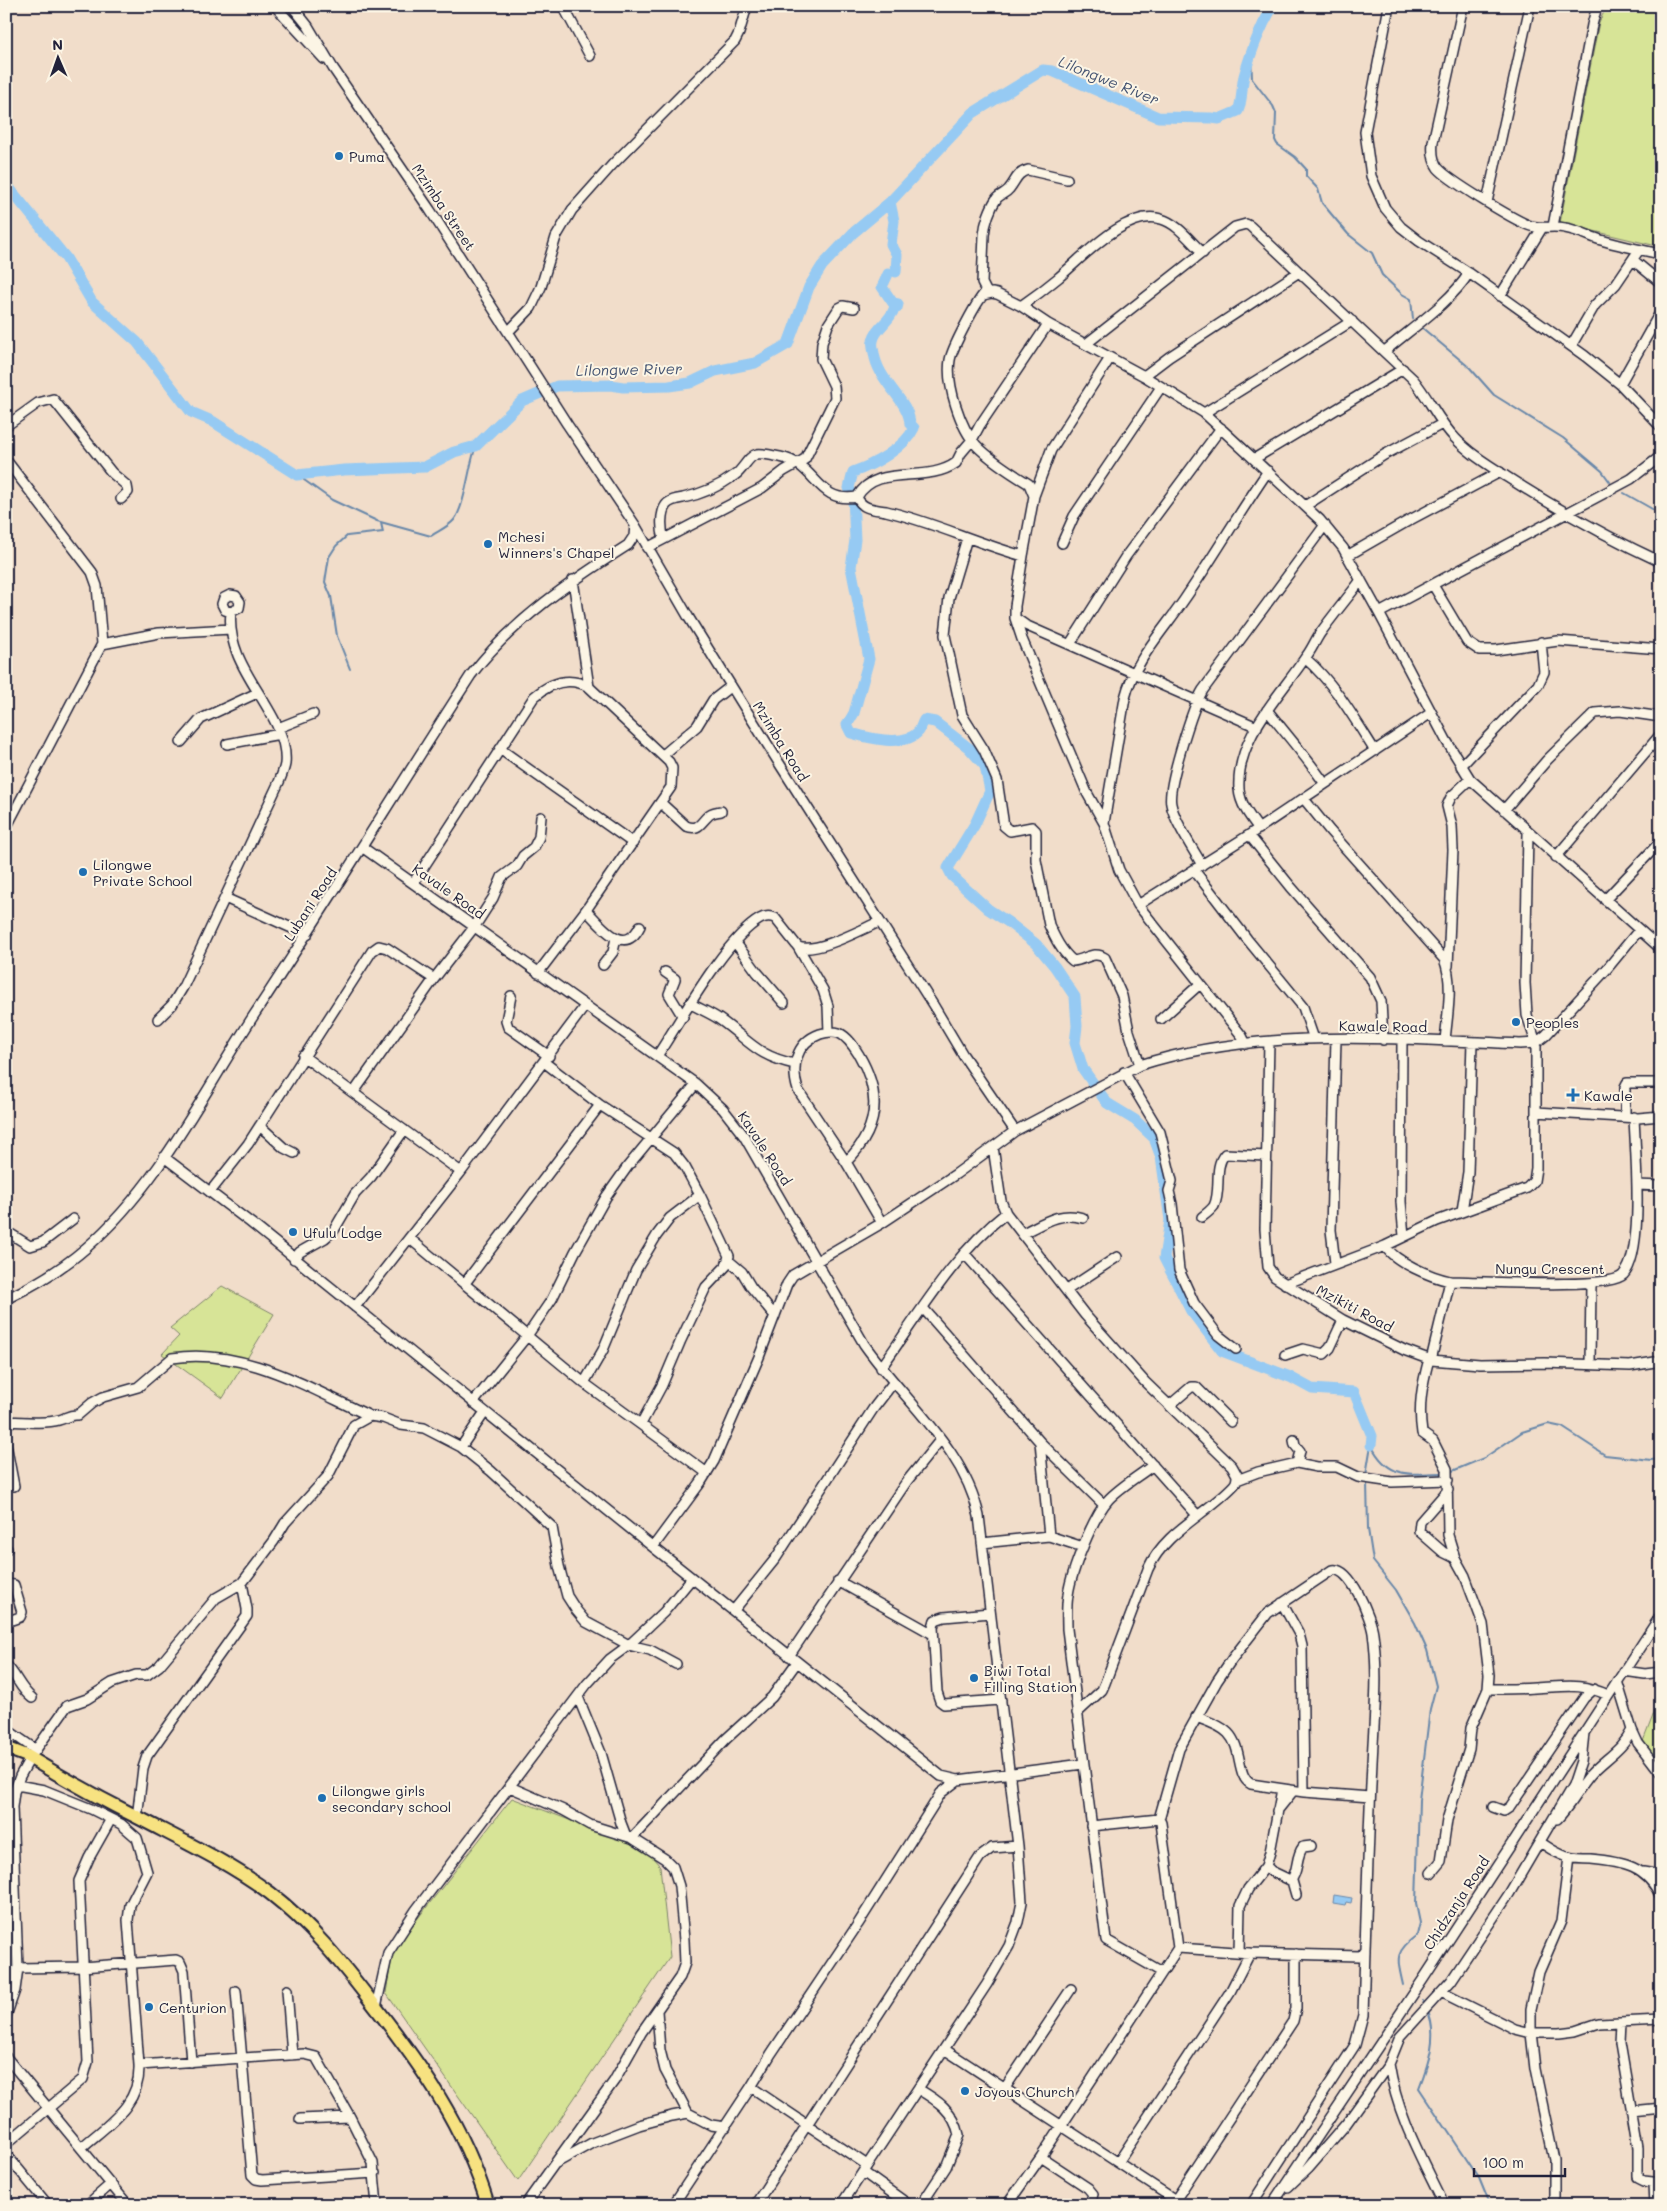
<svg xmlns="http://www.w3.org/2000/svg" width="1667" height="2211" viewBox="0 0 1667 2211" font-family="Mali,sans-serif">
<rect width="100%" height="100%" fill="#f1ddca"/>
<filter id="ink" filterUnits="userSpaceOnUse"><feTurbulence type="fractalNoise" baseFrequency=".02" numOctaves="2"/><feDisplacementMap in="SourceGraphic" scale="10" xChannelSelector="R" yChannelSelector="G"/><feConvolveMatrix kernelMatrix="1 2 1 2 8 2 1 2 1" color-interpolation-filters="sRGB"/></filter>
<g filter="url(#ink)">
<path fill="#d7e497" stroke="#7c8369" d="M1607 6H1661V247L1560 223 1599 22Z
M222 1286 274 1314 223 1398 162 1354 179 1336 170 1328Z
M1661 1695V1764L1642 1744Z
M512 1798 645 1849 660 1866 670 1957 518 2181 386 1993 393 1950Z"/>
<path fill="#96caf3" stroke="#6887a9" d="M1334 1895 1352 1898 1351 1903 1346 1902 1345 1905 1333 1903Z"/>
<g fill="none" stroke-linecap="round" stroke-linejoin="round">
<path stroke="#6887a9" stroke-width="2" d="M1251 53 1252 79 1273 106 1276 113 1275 140 1277 144 1295 157 1306 169V176L1318 189 1322 203 1348 234 1372 253 1382 275 1402 294 1411 299 1413 319
M1420 326 1470 368 1494 395 1563 438 1602 471 1610 482
M297 475 332 500 377 521 431 536C438 531 448 527 454 520 465 507 469 464 476 446
M1624 493 1661 514
M350 669 337 636 331 596 325 582 329 557 336 546 347 536 383 532 381 523
M1371 1445C1390 1481 1409 1473 1445 1473
M1450 1472 1484 1458 1522 1432 1548 1424 1562 1427 1605 1455 1651 1460 1661 1459
M1366 1475 1371 1445
M1367 1482 1368 1529 1373 1561 1396 1590 1415 1623 1427 1650 1436 1686 1430 1709 1419 1800 1416 1904 1420 1923 1417 1935C1394 1952 1397 1958 1403 1985
M1423 2001 1425 2006
M1427 2010C1439 2034 1428 2065 1419 2088L1479 2178 1490 2205"/>
<path stroke="#96caf3" stroke-width="11" d="M6 184 66 258 92 302 137 342 191 412 212 421 297 475 344 470 425 467 454 452 476 446 522 401 557 386 611 385 623 387 669 386 690 383 715 371 755 363 788 344 809 287 822 266 853 233 890 202 973 113 1043 70 1052 71 1158 117 1212 118 1219 119 1238 111C1243 99 1241 88 1244 76 1252 49 1259 30 1273 6
M890 202 894 221 891 244 897 255 896 272
M888 274 882 287 893 303 898 304 897 308 894 309C890 322 875 328 873 341 872 345 873 349 874 353 878 382 909 400 910 424L914 428C905 448 873 465 853 472L849 488 853 497 855 540 851 567 869 659 854 713 847 725 851 733C868 738 905 748 919 731 921 728 922 723 924 720L935 722 969 748 985 766 990 791 975 824 948 868 952 876 988 909 1008 922 1036 944 1055 967 1075 997 1077 1026 1075 1043 1083 1069 1107 1103 1135 1120 1154 1138 1161 1157 1170 1220 1164 1258 1191 1311 1222 1351 1290 1377 1312 1389 1354 1392 1372 1436 1371 1445"/>
<g stroke="#22223b" stroke-width="12">
<path id="minor" d="M275 6 324 59
M292 6 308 26 333 68 430 210 567 424 635 525 689 618 779 763 935 1008 963 1055 1015 1131
M563 6 590 56
M1389 6 1365 132 1371 176 1385 208 1401 227 1419 241 1469 273 1585 356 1620 384 1661 427
M1463 6 1433 142C1432 151 1432 160 1438 168 1448 180 1511 218 1528 225 1540 230 1552 225 1565 228 1578 230 1589 236 1601 240 1621 246 1641 250 1661 254
M1487 202 1530 6
M1553 226 1592 25 1597 6
M1633 260 1661 283
M987 293 982 283 984 235C985 223 990 208 997 198 1001 194 1006 193 1009 189 1016 181 1016 173 1028 170L1067 179
M1500 296 1542 228
M1021 306C1034 297 1046 288 1058 278 1082 258 1127 208 1161 219 1177 223 1191 242 1203 253
M509 331 531 308 541 287 556 237 572 210 613 164 735 41 739 33 747 6
M1086 344 1235 227 1246 224 1250 226 1413 379C1429 398 1438 421 1455 438 1470 454 1489 465 1507 477 1557 509 1607 537 1661 562
M1571 346 1595 305 1616 284 1639 250
M1385 351C1412 328 1451 302 1469 273
M1144 376 1169 357 1299 272
M1620 384 1661 311
M1204 413 1352 321
M6 426 38 403 53 399 112 473 127 486 128 492 121 499
M1254 459 1403 369
M6 460 92 572 97 586 102 644 6 828
M1034 496 1051 450 1110 358
M857 497C877 462 925 485 956 463L961 453 972 440 980 425 1048 324
M857 497C862 510 875 509 886 511 933 522 976 543 1023 556
M1305 506 1384 455 1442 424
M967 538 949 598 945 635 962 715 984 750 997 780 1004 826 1010 831 1032 827 1036 831V860L1049 925C1055 938 1061 951 1073 961 1085 960 1094 950 1105 958L1122 996 1129 1031 1140 1065
M664 539C661 530 660 513 666 505 670 500 677 499 683 498 702 494 720 486 735 475 743 470 748 456 757 454 763 453 773 456 780 457 817 464 816 504 857 497
M1062 543 1074 516 1161 387
M647 548 762 488 784 471 805 459 835 398 834 386 821 359 822 343 828 325 839 308 843 306 854 308
M1347 556 1408 521 1500 472
M573 580 589 687
M1433 585 1467 642 1479 650H1496L1558 641 1661 649
M1379 613 1631 479 1661 456
M1015 618 1022 639 1087 793 1104 823 1119 870 1138 905 1242 1036 1246 1044
M102 644 159 633 231 629
M1070 644 1126 556 1221 428
M1305 658C1335 684 1354 718 1375 751
M1267 710C1287 735 1307 758 1325 784
M1257 727 1025 625 1015 618V606L1023 556 1034 496 1029 484C1011 473 992 461 977 446 960 428 946 384 950 360 952 348 975 305 983 295L992 293 997 294 1021 306 1048 324 1144 376 1204 413 1320 520 1343 548 1379 613 1446 740 1470 779 1661 949
M278 728 313 714
M181 742 201 719 257 693
M227 744 280 734
M500 749 633 843
M663 755 697 726 713 700 731 686
M1461 766 1538 685 1544 672 1541 642
M1304 799 1330 831 1444 959C1454 983 1447 1016 1445 1041
M661 803 686 826C699 831 700 823 708 816 711 812 716 812 721 811
M1504 810 1547 760 1595 713 1620 711 1661 717
M1104 823 1125 698C1134 661 1163 631 1184 600 1213 558 1239 513 1268 471
M1259 829C1250 817 1240 804 1239 789 1236 738 1279 697 1305 658 1311 651 1314 643 1319 635 1332 616 1347 599 1361 580
M1249 835 1291 887 1370 977 1381 1001 1383 1040
M362 847 696 1084 723 1109 744 1136 864 1344C903 1400 964 1447 979 1516L1018 1846 1022 1902 1018 1922 1009 1946 987 1984 841 2205
M1556 857 1661 734
M1202 865C1193 849 1174 821 1171 804 1167 787 1193 706 1203 690L1325 525
M1194 870 1247 939 1303 1007 1314 1039
M414 882 534 697C550 683 569 676 589 687L669 762 672 768 671 787 586 910 538 973
M225 898 307 935
M1605 900 1661 841
M1138 905 1249 835 1431 713
M586 910C601 925 624 958 640 926
M735 942 757 972 784 1003
M798 947 823 990 828 1006 829 1032
M603 965 613 952 616 938
M1448 966 1453 850 1452 826 1447 806 1451 797 1470 779
M665 972 675 979 669 994 683 1017
M511 996 506 1021 508 1027 549 1056
M691 1004C700 1009 710 1013 719 1019 749 1040 756 1056 795 1064
M158 1019 172 1005 183 987 279 782C281 777 284 770 285 764 290 713 224 671 231 612L225 610 222 604 224 598 230 595 236 596 240 602 239 608 231 612
M1161 1019 1200 984
M1402 1040 1401 1202 1404 1236
M1269 1042 1265 1229 1268 1267 1275 1277 1343 1320 1404 1350 1431 1360 1480 1364 1545 1363 1630 1366 1661 1361
M303 1056 461 1172
M657 1056C681 1020 725 939 760 919 765 916 770 916 775 918L798 947C817 954 860 930 879 922
M544 1062 600 1105 674 1153 685 1167 700 1195 729 1256 726 1266 706 1287 681 1340 662 1385 641 1424
M1124 1072 1160 1132 1172 1181 1169 1191 1172 1204 1179 1270 1194 1303 1218 1335 1236 1349
M354 1092 434 979 475 926 493 898 502 877 517 866 523 856 534 847 539 837 541 817
M1536 1112 1638 1118 1661 1116
M1625 1116V1087L1627 1083H1661
M260 1126 284 1148 294 1153
M993 1147 1001 1201 1006 1213 1085 1315 1145 1382 1232 1466 1237 1475C1237 1479 1237 1482 1234 1485 1206 1515 1165 1531 1148 1569L1105 1683 1102 1690 1077 1713
M164 1157 251 1223 653 1547 941 1776 958 1780 1083 1764
M846 1162C879 1130 882 1094 859 1055 854 1047 848 1037 839 1033 833 1031 826 1032 820 1034 795 1043 791 1068 798 1090L846 1162 882 1223
M1637 1185 1661 1186
M210 1192 248 1144 372 951 379 946 387 948 434 979
M1462 1211 1468 1172 1472 1042
M1202 1217C1206 1214 1211 1210 1214 1206 1222 1190 1213 1167 1225 1154L1266 1156
M6 1231 30 1246 43 1242 73 1219
M1023 1233C1044 1223 1060 1211 1083 1218
M409 1238 584 1383 707 1473
M1385 1246C1395 1262 1431 1277 1450 1281 1477 1281 1609 1290 1623 1275 1645 1253 1635 1149 1634 1117
M964 1253 1197 1515
M294 1259 300 1252 325 1238 334 1230 355 1194 371 1177 404 1130
M729 1261 742 1272 751 1287 775 1316
M1335 1263 1331 1230 1336 1039
M465 1283 600 1105
M1285 1284 1385 1246 1437 1221 1527 1188 1534 1181 1536 1168V1043L1527 1015 1525 983 1528 833
M1067 1290 1117 1257
M6 1299C35 1285 62 1269 86 1248 159 1185 202 1095 254 1015 328 903 398 788 471 675 513 620 570 582 628 545L634 536 635 525
M355 1307 461 1172 585 1006
M923 1308 1040 1442 1104 1505
M1285 1355 1303 1349 1324 1354 1330 1348 1343 1320
M1429 1359C1422 1385 1418 1406 1422 1433L1433 1441 1447 1469 1448 1535 1455 1558 1465 1576 1483 1624 1489 1675 1488 1689 1471 1728 1469 1749 1447 1820 1441 1861 1431 1873
M1431 1360 1450 1281
M1590 1364 1591 1283
M881 1368C919 1314 954 1254 1006 1213
M584 1383 603 1350 636 1270 657 1235 670 1218 700 1195
M473 1403 527 1336 552 1299 575 1252 606 1197 628 1166 696 1084
M1169 1406 1191 1387H1196L1231 1422
M6 1422C23 1420 43 1425 59 1420 67 1418 69 1414 78 1415L92 1403 103 1397 138 1387 172 1358C244 1347 308 1388 370 1416L383 1418 401 1425 424 1428 461 1447 491 1471 552 1527 559 1566 567 1596 576 1610 586 1622 629 1645 664 1612 692 1578
M1040 1442 1049 1536
M6 1444 14 1486
M461 1447 485 1412
M1297 1463 1317 1467H1337L1358 1477 1392 1482 1448 1480
M1153 1465C1139 1476 1120 1487 1108 1500 1093 1517 1071 1572 1068 1595 1066 1606 1067 1618 1067 1629L1106 1940 1162 1972
M1237 1480 1258 1472 1297 1463 1300 1451 1295 1445 1294 1440
M1448 1490 1420 1522 1419 1531 1443 1552 1455 1558
M982 1543 1049 1536 1083 1547
M653 1547 701 1482 714 1461 759 1357 787 1284 793 1275 882 1223 956 1174 1015 1131 1140 1065C1258 1027 1397 1039 1520 1044L1536 1043 1546 1035 1606 970 1639 930
M6 1549H7
M838 1581 933 1634
M6 1584 14 1585 22 1612 20 1617 6 1622
M1282 1603 1299 1634 1302 1646 1304 1792
M734 1610 776 1558 873 1409 893 1383
M990 1613 944 1617 935 1620 933 1627 937 1692 940 1701 944 1704 1001 1700
M789 1656 907 1481 941 1439
M6 1665C17 1676 20 1689 32 1698
M1624 1671 1645 1674 1661 1672
M1617 1681 1632 1730 1638 1743 1661 1773
M1488 1689C1503 1689 1519 1689 1535 1688 1564 1687 1580 1682 1608 1695
M578 1697 601 1753 621 1823 626 1836
M1196 1717C1207 1721 1220 1725 1228 1733 1243 1748 1236 1776 1251 1784L1304 1792 1370 1797
M6 1729 36 1750
M17 1785 44 1790 91 1809 121 1824 137 1838 147 1872 130 1905 128 1920 139 2065C141 2105 108 2124 81 2148
M510 1787 563 1810 590 1825 632 1838 665 1859 673 1867 679 1886 684 1940 685 1963 680 1977 641 2033 614 2081 525 2205
M1493 1807 1504 1811 1510 1807 1584 1698 1594 1689
M1277 1811 1293 1791
M137 1818 143 1768 147 1756 247 1616V1609L242 1583
M1159 1819 1179 1749 1217 1681 1232 1659 1268 1613 1332 1570C1350 1565 1371 1618 1373 1633 1379 1675 1374 1720 1372 1762 1369 1825 1367 1887 1365 1949L1360 1956 1250 1953 1178 1948
M1557 1819C1570 1806 1578 1789 1590 1775 1604 1759 1622 1751 1632 1730
M632 1838 726 1739 772 1697 797 1662
M1540 1842C1549 1848 1557 1854 1568 1857 1575 1859 1583 1859 1591 1859 1623 1862 1647 1866 1661 1897
M1266 1866 1271 1871 1292 1881 1296 1895
M1643 1872 1661 1875
M1291 1880C1299 1871 1295 1857 1303 1847L1311 1846
M1239 1952 1240 1906 1248 1889 1266 1866 1270 1852 1282 1789
M18 1968 82 1967 176 1960 180 1962 184 1971 191 2062
M287 1990 292 2055
M236 1991 252 2175 256 2179 262 2180 375 2173
M1441 1992 1515 2029 1531 2033H1559L1575 2031 1599 2023 1661 2020
M376 2007 388 1953 416 1910 587 1684 610 1659 629 1645 650 1650 676 1664
M657 2011 660 2050 665 2070 688 2113
M6 2016 15 1990 18 1968 12 1807 14 1792 20 1776 30 1758 67 1706 87 1699 112 1683 136 1675H147L159 1666 216 1598 242 1583 274 1541 285 1523 328 1476 354 1425 370 1416
M1621 2022 1620 2043 1638 2149V2177L1644 2180 1661 2182
M944 2049 1183 2205
M6 2057 128 2205
M1389 2064C1397 2116 1422 2159 1444 2205
M139 2065 304 2054 316 2057 350 2117 373 2163 377 2205
M751 2087 867 2165
M1005 2088 1071 1989
M918 2089C937 2100 954 2111 959 2135L946 2167 921 2205
M1631 2111 1661 2108
M300 2119 350 2117
M6 2144 83 2079 88 2062 79 1881 89 1858 111 1819
M6 2154 48 2205
M1041 2157 1088 2188 1093 2194 1090 2205
M1119 2161 1230 1992 1250 1953
M556 2163 592 2143 639 2125 672 2116 688 2113 711 2125 726 2127
M863 2172 909 2205
M1654 2182 1655 2205
M1288 2187 1308 2168 1346 2124 1389 2064 1400 2037 1451 1981 1509 1894 1573 1785 1581 1761 1584 1733
M87 2205 111 2184
M673 2205 751 2087 771 2054 858 1924 941 1793 958 1780
M755 2205 980 1857 992 1848 1018 1846
M1007 2205 1041 2157 1178 1948 1161 1823 1159 1819 1091 1826
M1172 2205 1293 2021 1296 2008V1954
M1251 2205 1355 2045 1363 2015 1365 1950
M1272 2205 1424 1978 1661 1615
M1554 2205V2160L1535 2069 1531 2033V2009L1539 1972 1561 1921 1569 1857"/>
</g>
<g stroke="#22223b" stroke-width="16">
<path id="highway" d="M6 1748 27 1756C63 1778 101 1799 139 1818 183 1841 230 1863 270 1893 309 1923 340 1961 370 2000 421 2065 464 2125 488 2205"/>
</g>
<use href="#minor" stroke="#fcf5e5" stroke-width="9"/>
<use href="#highway" stroke="#f7e281" stroke-width="12"/>
</g>
</g>
<g fill="#1f6fb2" stroke="#fcf5e5" stroke-width="2">
<circle cx="339" cy="156" r="5"/>
<circle cx="488" cy="544" r="5"/>
<circle cx="83" cy="872" r="5"/>
<circle cx="1516" cy="1022" r="5"/>
<path d="M1570.5 1087.5h5v5h5v5h-5v5h-5v-5h-5v-5h5z"/>
<circle cx="293" cy="1232" r="5"/>
<circle cx="974" cy="1678" r="5"/>
<circle cx="322" cy="1798" r="5"/>
<circle cx="149" cy="2007" r="5"/>
<circle cx="965" cy="2091" r="5"/>
</g>
<g text-anchor="middle" dominant-baseline="central" stroke-width="4" stroke-linejoin="round" paint-order="stroke">
<g font-size="14" fill="#22223b" stroke="#fcf5e5" text-anchor="start">
<text x="349" y="156">Puma</text>
<text x="498" y="536">Mchesi<tspan x="498" dy="16">Winners's Chapel</tspan></text>
<text x="93" y="864">Lilongwe<tspan x="93" dy="16">Private School</tspan></text>
<text x="1526" y="1022">Peoples</text>
<text x="1584" y="1095">Kawale</text>
<text x="303" y="1232">Ufulu Lodge</text>
<text x="984" y="1670">Biwi Total<tspan x="984" dy="16">Filling Station</tspan></text>
<text x="332" y="1790">Lilongwe girls<tspan x="332" dy="16">secondary school</tspan></text>
<text x="159" y="2007">Centurion</text>
<text x="975" y="2091">Joyous Church</text>
</g>
<g font-size="14" fill="#22223b" stroke="#fcf5e5">
<text transform="translate(444 207) rotate(56)">Mzimba Street</text>
<text transform="translate(781 741) rotate(58)">Mzimba Road</text>
<text transform="translate(449 891) rotate(35)">Kavale Road</text>
<text transform="translate(310 904) rotate(-57)">Lubani Road</text>
<text transform="translate(1383 1026) rotate(1)">Kawale Road</text>
<text transform="translate(765 1148) rotate(57)">Kavale Road</text>
<text x="1550" y="1268">Nungu Crescent</text>
<text transform="translate(1355 1308) rotate(28)">Mzikiti Road</text>
<text transform="translate(1456 1903) rotate(-57)">Chidzanja Road</text>
</g>
<g font-size="15" font-style="italic" fill="#455472" stroke="#fcf5e5">
<text transform="translate(1109 80) rotate(22)">Lilongwe River</text>
<text transform="translate(629 369) rotate(-1)">Lilongwe River</text>
</g>
</g>
<rect width="1667" height="2211" fill="none" stroke="#fcf5e5" stroke-width="25"/>
<rect x="12" y="12" width="1642" height="2186" fill="none" stroke="#22223b" stroke-width="2" filter="url(#ink)"/>
<g transform="translate(58 58) rotate(358)" stroke="#fcf5e5" stroke-width="4" paint-order="stroke">
<path d="M0-4L9 19L0 12L-9 19Z" fill="#22223b"/>
<text y="-8" font-size="14" font-weight="bold" text-anchor="middle" fill="#22223b">N</text>
</g>
<path d="M1474 2168v8h91v-8" fill="none" stroke="#22223b" stroke-width="2.5"/>
<text x="1482" y="2168" font-size="15" fill="#22223b" stroke="#fcf5e5" stroke-width="4" paint-order="stroke">100 m</text>
</svg>
